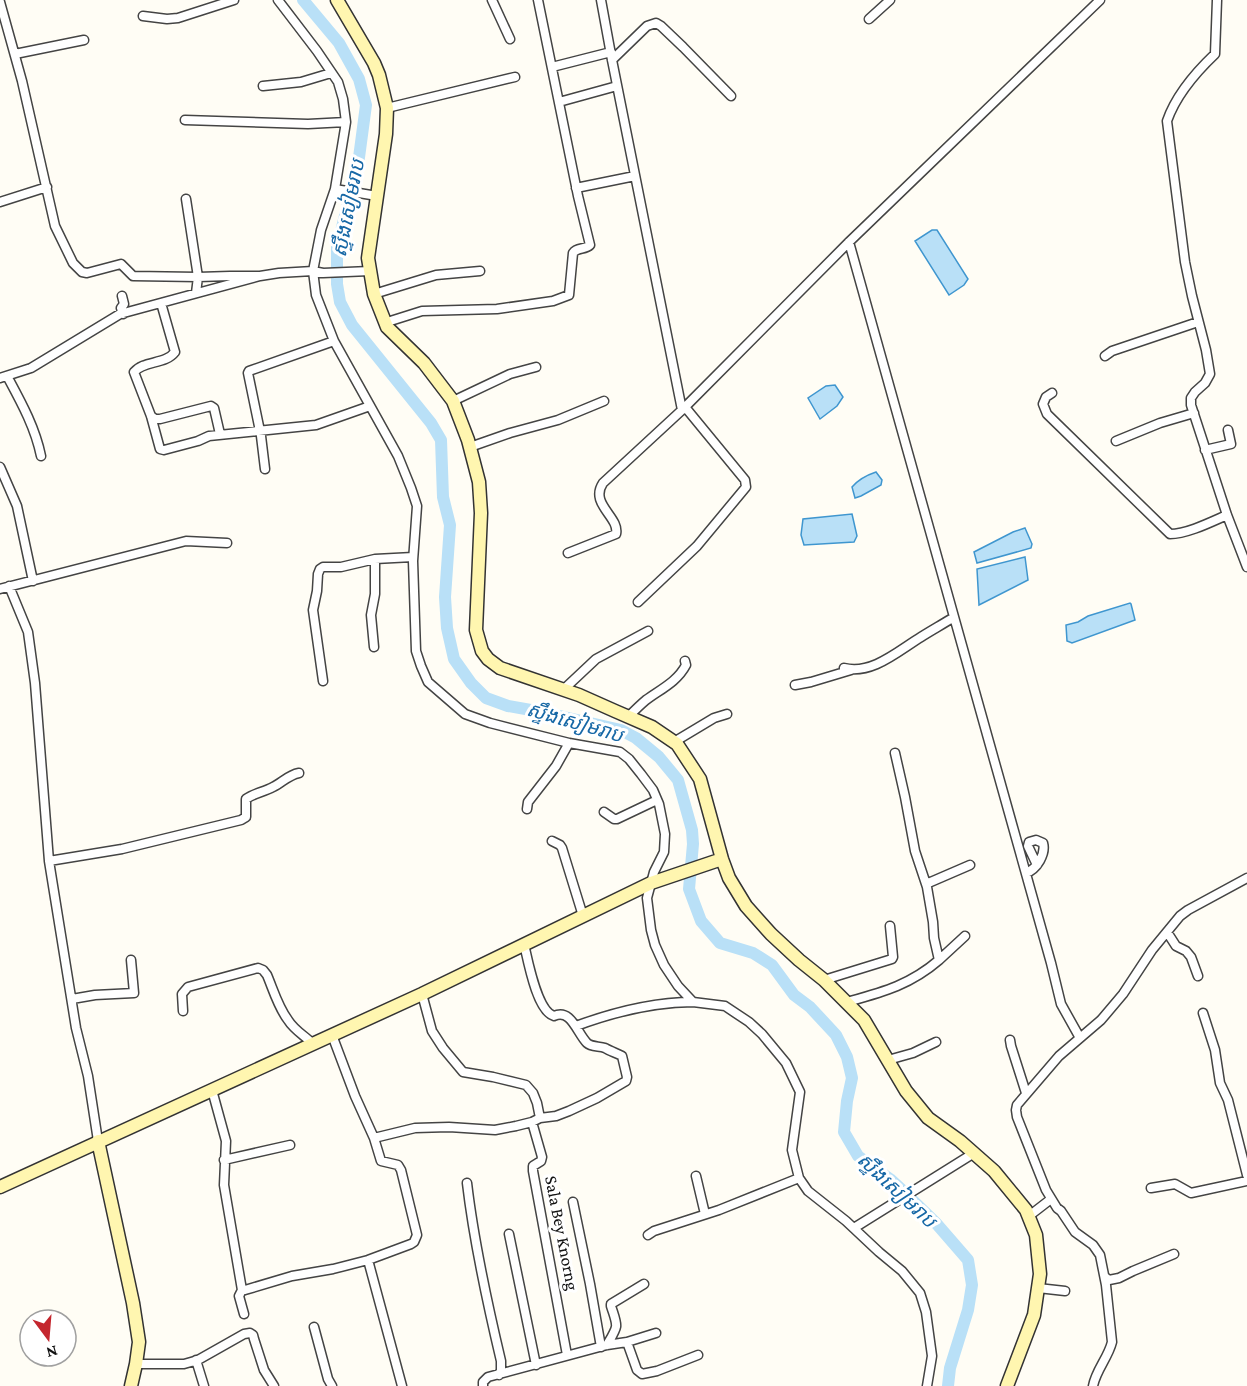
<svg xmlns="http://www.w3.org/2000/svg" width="1247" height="1386" viewBox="0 0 1247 1386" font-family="'Crimson Pro','Noto Sans Khmer',serif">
<rect width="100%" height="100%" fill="#fffdf5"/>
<path fill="#b9e0f7" stroke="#3f96cf" stroke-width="1.5" d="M932 230H937L968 279 964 285 949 295 915 241Z
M835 385 843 397 837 406 820 419 808 398 826 386Z
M876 472 882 480 881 485 861 496 855 498 852 487C858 480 867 475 876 472Z
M852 514 857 536 854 542 804 545 801 535 803 519Z
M1025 528 1032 544 1031 548 977 563 974 552 1013 532Z
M1025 557 1028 580 979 605 977 569Z
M1130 603 1131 604 1135 620 1072 643 1067 641 1066 625 1078 622 1088 616Z"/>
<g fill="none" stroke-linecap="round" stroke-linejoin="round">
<path stroke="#b9e0f7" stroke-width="12" d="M303 0 339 43 359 79 366 105 358 165 337 247V284L340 302 352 325 431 423 441 440 443 497 450 525 445 597 447 628 454 659 471 683 486 698 508 706 542 712 621 730 636 738 659 757 678 780 692 830 693 844 689 889 701 921 720 943 753 953 772 965 794 995 810 1007 836 1035 847 1057 852 1078 847 1101 844 1132 858 1156 890 1179 903 1191 935 1222 968 1260 972 1285 968 1310 950 1368 948 1386"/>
<g stroke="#444" stroke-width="11">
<path id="street" d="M278 0 317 51 338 82 343 99 346 122 335 189 321 230 313 271 316 295 334 341 398 456 411 488 417 506 413 561 416 651 421 666 428 682 465 714 490 723 569 743 620 752 629 759 641 774 653 790 659 804 665 834 664 852 654 872 647 898 651 930 655 945 664 965 678 986 693 1002 725 1006 749 1022 762 1034 786 1063 800 1092 792 1150 799 1178 808 1191 846 1221 879 1252 902 1271 920 1293 926 1312 932 1356 927 1386
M492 0 510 39
M601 0 612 60 682 410
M1217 0 1215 54C1195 73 1176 95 1167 121L1185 262 1192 296 1206 350 1210 374 1205 383 1195 392 1191 398V405L1227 515 1247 567
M0 2 22 81 55 226 73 263 82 272 87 273 121 264 133 276 198 277 230 276H260
M143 16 167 19 178 18 234 0
M869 19 890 0
M15 54 84 40
M612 60 647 26 656 23 661 26 683 47 731 96
M552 67 611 52
M263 86 301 82 331 73
M559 102 617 86
M387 108 515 77
M185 120 308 124 346 122
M576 188 635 176
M335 189 377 196
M186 199 198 277 196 293
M0 202 47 187
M849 242 1051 963 1061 1004 1080 1038
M374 294 436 275 480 271
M122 296 124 304 121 308 123 314
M161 303 175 352C165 365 144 360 134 372L151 416 160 449 164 450 198 441 209 436 316 425 370 406
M384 323 422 311 497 309 553 301 569 295 573 253C577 247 585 250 590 245L578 196 538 0
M1105 356 1112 351 1198 322
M7 376C21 402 35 427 41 456
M0 378 31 368 120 314 260 276 279 273 313 271 323 273 370 271
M1052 393 1046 397 1043 404 1047 414 1170 534C1187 534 1211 522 1227 515
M453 401 510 374 536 367
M151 416 155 419H160L211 406 214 408 220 434
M1116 441 1160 423 1194 413
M470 447 510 433 558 420 604 401
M1205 450 1231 444 1228 430
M0 467 17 506 33 581
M265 469 261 436 248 373 249 371 334 341
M568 553 616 534C620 517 589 504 603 483L682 410 849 242 1100 0
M9 586 28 632 35 683 49 861 76 1028 88 1076 98 1141
M0 589 186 541 227 543
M638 602 697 546 746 487 745 480 685 407
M374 647 371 615 375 594V559
M844 668C872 675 898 651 921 637 932 630 943 624 954 617
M323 681 313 610 317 591 318 574 320 569 323 567H341L375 559 413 557
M795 685 811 682 851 670
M563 690 596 659 648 631
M628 717C634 711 640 705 646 700 661 689 677 682 686 665L685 661
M674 742 714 718 727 714
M527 809 528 802 556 766 569 743
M604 812 614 819H617L657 800
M552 841 560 845 562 848 583 916
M49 861 122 849 241 820 246 817V799C254 793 264 792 273 787 282 783 288 775 299 773
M1026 873C1037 869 1046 854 1043 843L1036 840 1029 842 1028 846 1037 865
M926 884 970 865
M1167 932 1176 946 1186 951 1191 957 1198 976
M939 960 965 936
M824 980 892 959 893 957 890 926
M422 994 432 1031 443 1048 463 1072 493 1077 526 1085 533 1093 537 1103 540 1118
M72 999 95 995 134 993 131 960
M847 1002C883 992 910 985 939 960L934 938 933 922 927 887 915 851 905 797 895 753
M183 1011 182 994 188 987 258 968 263 970 267 975C273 989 278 1007 288 1020 294 1030 305 1036 313 1044
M1203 1013 1215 1050 1220 1083 1228 1100 1247 1175
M576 1026C614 1012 652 1002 693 1002
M1010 1040 1011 1046 1026 1093
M888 1060 913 1053 936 1042
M212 1090 226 1141 224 1185 242 1290 239 1296 244 1314
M532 1122 542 1157 541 1161 533 1166V1171L567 1355
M374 1138 415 1128 449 1127 495 1130 516 1126 532 1122 540 1118 556 1116 569 1111 597 1098 626 1081 627 1077 622 1056C616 1053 610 1051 605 1048 599 1046 591 1047 587 1043 577 1033 571 1008 554 1016 537 1011 528 961 524 944
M224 1160 290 1145
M696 1176 705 1214
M467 1183C474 1243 487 1302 501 1361V1370L499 1375
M1151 1188 1175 1184 1191 1193 1247 1181
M573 1202 590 1284 601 1347
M1029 1216 1051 1199
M854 1228 974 1153
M509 1234 536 1365
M648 1235 654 1231 719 1210 799 1178
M368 1260 402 1386
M1105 1277 1109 1280 1119 1278 1133 1271 1174 1254
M1038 1288 1065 1291
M242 1290H245L292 1276 333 1269 368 1260 411 1244 414 1242 417 1235 401 1170 398 1165 381 1161 374 1138 355 1096 332 1035
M314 1327 328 1379 332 1386
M627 1342 656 1333
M607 1345C619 1324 618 1328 611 1306V1304L644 1284
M196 1360 204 1386
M136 1364H184L198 1360 244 1334 250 1333 253 1335 254 1339 264 1370 274 1386
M483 1386V1382L488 1377 607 1345 627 1342 637 1370 642 1374 657 1371 698 1355
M1093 1386C1096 1370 1108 1358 1112 1342L1106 1285 1100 1255 1093 1245 1075 1232 1061 1211 1057 1208 1046 1190 1017 1117 1016 1110 1017 1105 1059 1056 1101 1020 1123 994 1152 950 1180 916 1188 910 1247 878"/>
</g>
<g stroke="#333" stroke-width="15">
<path id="secondary" d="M337 0 374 63 379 75 387 108 386 134 368 258 374 294 387 327 424 363 453 401 468 440 479 482 481 513 476 630 482 651 488 659 500 668 579 695 615 711 652 727 677 744 700 779 722 859 729 878 746 906 771 934 799 960 824 980 864 1020 906 1091 928 1118 960 1141 994 1171 1026 1210 1036 1235 1040 1274 1034 1315 1007 1386
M98 1141 133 1303 139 1342 136 1364 131 1386
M0 1187 422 994 651 883 722 859"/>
</g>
<use href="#street" stroke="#fff" stroke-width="8"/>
<use href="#secondary" stroke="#fff6b0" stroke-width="12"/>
</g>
<g text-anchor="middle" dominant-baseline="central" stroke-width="6" stroke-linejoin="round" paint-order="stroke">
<g font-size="18" fill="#111" stroke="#fff">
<text transform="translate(562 1233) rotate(79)">Sala Bey Knorng</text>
</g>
<g font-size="20" font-style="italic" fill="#1768a6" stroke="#fff">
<text transform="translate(348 208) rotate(-79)">ស្ទឹងសៀមរាប</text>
<text transform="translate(575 722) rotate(16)">ស្ទឹងសៀមរាប</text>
<text transform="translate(897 1190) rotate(43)">ស្ទឹងសៀមរាប</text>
</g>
</g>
<g transform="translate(48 1338) rotate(164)"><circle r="28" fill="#ffffff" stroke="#a0a0a0" stroke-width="1.5"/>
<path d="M0-4.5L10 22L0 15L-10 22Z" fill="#c4262e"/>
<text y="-9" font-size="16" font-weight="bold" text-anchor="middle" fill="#111111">N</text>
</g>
</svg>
